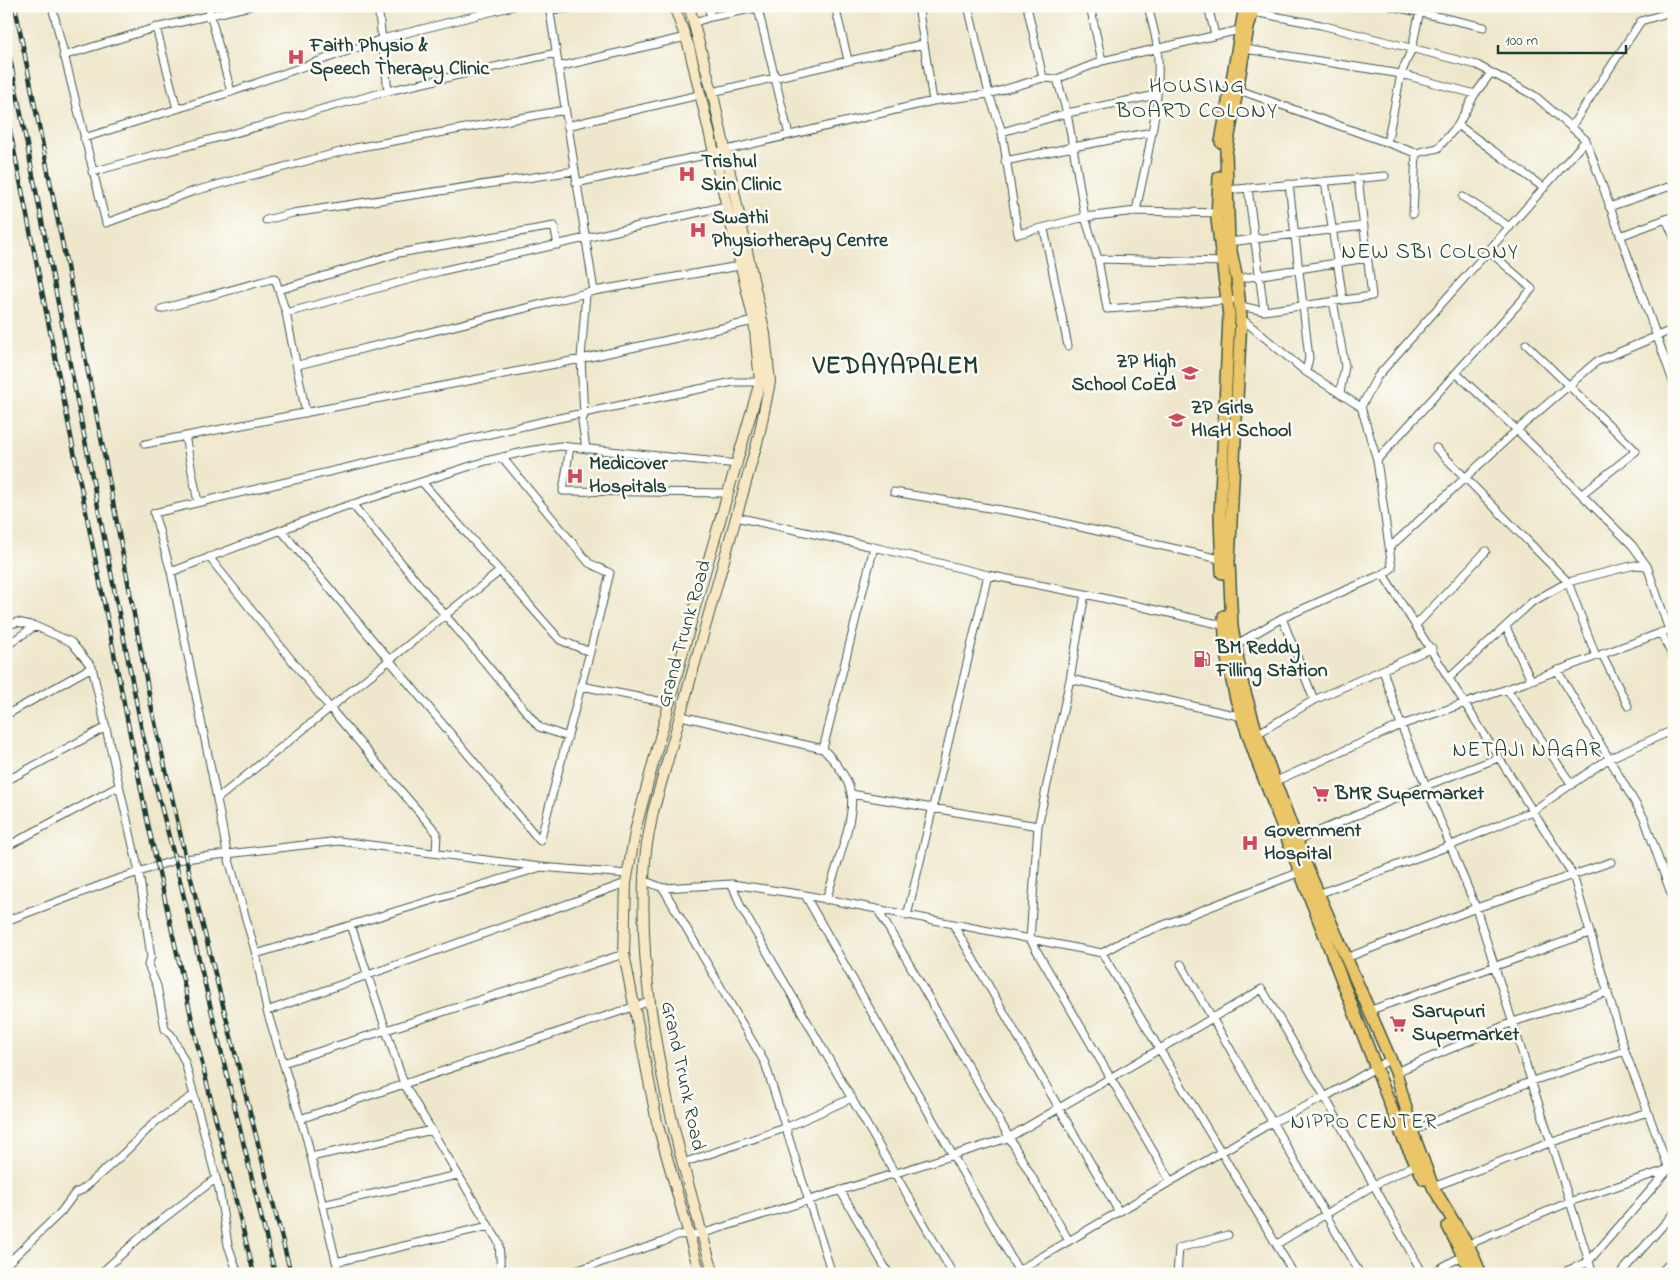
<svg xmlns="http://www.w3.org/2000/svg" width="1680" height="1280" viewBox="0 0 1680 1280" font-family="'Indie Flower',sans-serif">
<rect width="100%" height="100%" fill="#fdfcf7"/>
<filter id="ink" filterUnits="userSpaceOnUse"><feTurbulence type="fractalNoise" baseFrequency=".02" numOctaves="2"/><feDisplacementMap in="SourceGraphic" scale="10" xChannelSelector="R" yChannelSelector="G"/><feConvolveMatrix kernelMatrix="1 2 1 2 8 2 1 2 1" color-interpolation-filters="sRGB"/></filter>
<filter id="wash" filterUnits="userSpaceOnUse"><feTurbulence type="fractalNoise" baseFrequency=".0096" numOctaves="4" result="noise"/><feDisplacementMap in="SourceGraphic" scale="20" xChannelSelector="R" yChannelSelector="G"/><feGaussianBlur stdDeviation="1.12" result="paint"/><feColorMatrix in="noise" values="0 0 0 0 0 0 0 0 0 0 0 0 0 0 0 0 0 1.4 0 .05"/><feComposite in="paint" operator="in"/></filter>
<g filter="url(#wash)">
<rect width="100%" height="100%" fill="#efe7cb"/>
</g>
<g filter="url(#ink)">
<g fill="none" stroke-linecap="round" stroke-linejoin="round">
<g stroke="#3e564b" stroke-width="9">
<path id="street" d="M52 6 106 223 194 191 355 148 565 110
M208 6 231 92
M378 6 388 91
M549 6 594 291
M708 6 711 17
M835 6 848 60
M918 6 933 101
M968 6 989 94 1002 132 1018 234 1085 217 1136 211 1221 213
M1027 6 1043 78
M1090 6 1102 61
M1208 6 1215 35
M1391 6 1484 27
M758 9 789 135
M550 10 593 6
M1253 12 1321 25 1477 65 1535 96 1586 140 1674 384
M695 22 711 17 766 6
M156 27 177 109
M1245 49 1401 74 1475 94
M63 56 151 29 250 6
M558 67 686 37
M1057 79 1067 113 1073 147 1152 132
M1239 90 1416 153 1438 148 1458 125 1475 94 1491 73
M712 92 923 44
M1458 125 1544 188
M567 126 699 95
M1571 127 1641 21 1674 11
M1002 132 1067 113 1156 95
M84 138 231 92 382 39 514 6
M1387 143 1401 74 1412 48 1421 6
M1005 161 1073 147 1085 217 1098 259 1226 262
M92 172 388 91 556 53
M1325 181 1343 300
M576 183 714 153 933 101 989 94 1043 78 1057 79 1102 61 1244 29
M1248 188 1264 311
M1226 190 1385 176
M1463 197 1510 227
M1609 207 1674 185
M1136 211C1146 161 1163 99 1157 47 1156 34 1151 20 1148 6
M1413 214 1416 153
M1666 219 1674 237
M266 220 293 213 574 171
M1044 229 1068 346
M1620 236 1674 216
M1229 242 1364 226
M1098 259 1107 309 1231 300
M1237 279 1367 258
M279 290 399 253 554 226 558 245
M1333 301 1345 366 1340 393
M1240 306 1264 311 1372 296 1358 178
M161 309 275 278 286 313
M1241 318 1306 372 1309 358 1289 184
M1526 344 1636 451 1582 494
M298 365 594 291 745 265
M1456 373 1517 430 1632 545 1647 566 1669 630
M1361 407 1377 377 1586 140
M306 413 286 313 441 271 726 206
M185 436 198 502
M145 444 581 359 754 321
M570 447 563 491 728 493
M1436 448 1568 582 1596 656
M586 449 582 421 584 415 581 359 586 293
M1377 460 1532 289 1489 251
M422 482 560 640 590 652 610 573 589 563 502 457
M894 492 1019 513 1224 560
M352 504 539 727 568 737
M736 517 874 547 988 575 1085 594 1227 626
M281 530 540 841 590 652
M1389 548 1517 430 1596 362 1674 329
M209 557 330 708 437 833 436 852
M500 571 217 799 171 572 154 513 545 421 733 382H760
M171 572 331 511 486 461 528 451 560 446 738 464
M1383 574 1573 875 1625 1051 1669 1169 1572 1201 1467 1245
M1282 618 1314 700
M1416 625 1486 551
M6 626 17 622 35 626 71 642 92 667 139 872 151 957 148 965 157 986 165 1029 172 1036 185 1062 219 1189 228 1245 238 1274
M1506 627 1531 680
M1661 632 1674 660
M1237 644 1282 618 1383 574 1392 568 1377 460 1361 407 1306 372
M6 646 35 626
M1602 654 1628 706
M1383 670 1401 725 1476 908 1593 1274
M1557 670 1644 818 1674 902
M1449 678 1532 602 1568 582 1635 565 1647 566
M1070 679 1085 594
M581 686 669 703
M1507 689 1572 785
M6 715 92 667
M681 716 823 749C835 761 848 776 851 794 856 817 833 875 826 900
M1257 734 1314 700 1432 648
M823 749 874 547
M6 781 106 727
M1276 781 1401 725 1507 689 1674 628
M851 794 1038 826 1070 679 1243 717
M217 799 227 853 256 954 538 868
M1038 826 1030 939 1171 1182
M1298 840 1428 785 1498 758
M6 847 119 786
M645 881 663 888 732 884 805 895 1102 953 1125 940 1303 871
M732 884 741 907 953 1274
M663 888 765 1063 832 1274
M1318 894 1452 845 1534 810 1608 759 1671 731 1674 737
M805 895 1018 1270
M878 910 1069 1241
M907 916 988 575
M6 921 112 881 175 860 339 841 540 867 628 874
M953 924 1119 1212
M351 925 404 1084 499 1243 501 1274
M1102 953 1294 1274
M256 954 267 1011 307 1140 339 1274
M1346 958 1476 908 1611 862
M1181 964 1360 1274
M1371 1010 1589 933
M267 1011 626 883
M283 1063 624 954
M1396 1072 1513 1022 1608 992
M300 1119 648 1002
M1412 1131 1532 1081 1625 1051
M311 1157 432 1130
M683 1163 785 1128 852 1098
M1433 1187 1552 1142 1648 1112
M840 1190 889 1274
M322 1205 458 1175
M1277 1244 1374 1185 1419 1163
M336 1262 489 1226
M6 1265 61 1212 75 1193 82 1190 123 1154 155 1122 194 1095
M578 1270 663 1242 677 1235 701 1234 1008 1138 1262 989 1325 1097 1423 1274
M100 1274 146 1232 215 1179
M1012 1274 1271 1123 1325 1097 1389 1060
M1177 1274 1179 1248 1228 1235
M1430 1274 1464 1255
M1559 1274 1588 1262 1669 1169 1674 1171
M1620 1274 1674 1213
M1659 1274 1674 1259"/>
</g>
<g stroke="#3e564b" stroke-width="12">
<path id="secondary" d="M674 6 689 47 754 321 760 382 695 607 636 827 626 883 624 954 657 1122 700 1274
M689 6 714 99 765 334 770 382 759 436 653 812C650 828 646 844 645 861 638 960 655 1053 679 1149 690 1191 701 1233 714 1274"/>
</g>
<g stroke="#3e564b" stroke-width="14">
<path id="primary" d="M1254 6 1248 28 1226 153 1229 242 1237 279 1241 318 1229 562 1232 627 1242 682 1257 734 1308 870 1396 1072 1412 1131 1433 1187 1471 1251 1481 1274
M1221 142 1245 6
M1219 177 1217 219 1229 316 1220 515 1222 573
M1224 616 1226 654 1236 699 1256 758 1403 1138 1424 1179
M1448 1226 1472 1274"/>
</g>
<use href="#street" stroke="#fff" stroke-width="7"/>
<use href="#secondary" stroke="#f7e8c3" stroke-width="10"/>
<use href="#primary" stroke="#eac669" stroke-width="11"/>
<g stroke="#1f3d34" stroke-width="4.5">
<path id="rail" d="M15 6 99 427 151 705 186 859 291 1274
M6 38 143 736 175 860 275 1274
M6 110 148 824 198 1047 254 1274"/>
</g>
<use href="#rail" stroke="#fdfcf7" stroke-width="2.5" stroke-dasharray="8" stroke-linecap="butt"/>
</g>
</g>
<defs>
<g id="hospital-bare" transform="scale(1.35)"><path d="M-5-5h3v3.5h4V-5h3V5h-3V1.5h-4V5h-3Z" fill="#d1495b" stroke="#fdfcf7" stroke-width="2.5" paint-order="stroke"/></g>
<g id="school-bare" transform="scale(1.35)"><path d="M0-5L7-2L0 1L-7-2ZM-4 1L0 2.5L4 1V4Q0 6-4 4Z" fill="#d1495b" stroke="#fdfcf7" stroke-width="2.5" paint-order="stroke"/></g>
<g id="fuel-bare" transform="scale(1.35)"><path d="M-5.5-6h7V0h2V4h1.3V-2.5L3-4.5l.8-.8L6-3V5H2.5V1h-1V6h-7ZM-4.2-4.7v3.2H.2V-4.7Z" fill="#d1495b" stroke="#fdfcf7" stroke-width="2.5" paint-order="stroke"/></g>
<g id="supermarket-bare" transform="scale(1.35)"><path d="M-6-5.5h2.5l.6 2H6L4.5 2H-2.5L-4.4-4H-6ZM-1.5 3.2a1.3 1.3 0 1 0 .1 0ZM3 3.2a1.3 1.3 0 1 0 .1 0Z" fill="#d1495b" stroke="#fdfcf7" stroke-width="2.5" paint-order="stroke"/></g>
</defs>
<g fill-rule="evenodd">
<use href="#hospital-bare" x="296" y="57"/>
<use href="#hospital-bare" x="687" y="174"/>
<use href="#hospital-bare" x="698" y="230"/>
<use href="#school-bare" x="1190" y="373"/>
<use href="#school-bare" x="1177" y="420"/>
<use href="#hospital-bare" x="575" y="476"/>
<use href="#fuel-bare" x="1202" y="659"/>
<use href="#supermarket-bare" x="1321" y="794"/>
<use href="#hospital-bare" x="1250" y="843"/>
<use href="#supermarket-bare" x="1398" y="1024"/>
</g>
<g text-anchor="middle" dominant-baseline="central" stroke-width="5" stroke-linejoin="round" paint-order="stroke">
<g font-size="20" font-weight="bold" fill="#1f3d34" stroke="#fdfcf7" text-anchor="start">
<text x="310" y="46">Faith Physio &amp;<tspan x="310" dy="23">Speech Therapy Clinic</tspan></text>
<text x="701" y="162">Trishul<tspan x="701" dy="23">Skin Clinic</tspan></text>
<text x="712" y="218">Swathi<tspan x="712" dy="23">Physiotherapy Centre</tspan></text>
<text x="1176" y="362" text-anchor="end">ZP High<tspan x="1176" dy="23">School CoEd</tspan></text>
<text x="1191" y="408">ZP Girls<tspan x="1191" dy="23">HIGH School</tspan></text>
<text x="589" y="464">Medicover<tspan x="589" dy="23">Hospitals</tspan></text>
<text x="1216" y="648">BM Reddy<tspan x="1216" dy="23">Filling Station</tspan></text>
<text x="1335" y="794">BMR Supermarket</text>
<text x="1264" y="831">Government<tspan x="1264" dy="23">Hospital</tspan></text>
<text x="1412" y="1012">Sarupuri<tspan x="1412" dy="23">Supermarket</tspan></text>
</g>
<g font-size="20" fill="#1f3d34" stroke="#fdfcf7">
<text transform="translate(685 634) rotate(-74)">Grand Trunk Road</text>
<text transform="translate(682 1076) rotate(78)">Grand Trunk Road</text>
</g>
<g font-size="21" letter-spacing="1" fill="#1f3d34" stroke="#fdfcf7">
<text x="1527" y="751">NETAJI NAGAR</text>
<text x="1364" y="1123">NIPPO CENTER</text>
</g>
<g font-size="22" letter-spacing="1" fill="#1f3d34" stroke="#fdfcf7">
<text x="1197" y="87">HOUSING<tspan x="1197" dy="25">BOARD COLONY</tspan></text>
<text x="1430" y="253">NEW SBI COLONY</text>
</g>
<g font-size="25" font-weight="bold" letter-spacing="1" fill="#1f3d34" stroke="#fdfcf7">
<text x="896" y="367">VEDAYAPALEM</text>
</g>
</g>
<rect width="1680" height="1280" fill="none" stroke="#fdfcf7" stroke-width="25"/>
<path d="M1498 45v8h128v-8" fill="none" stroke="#1f3d34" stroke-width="2.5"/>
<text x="1505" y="45" font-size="15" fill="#1f3d34" stroke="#fdfcf7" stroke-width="4" paint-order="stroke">100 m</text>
</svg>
